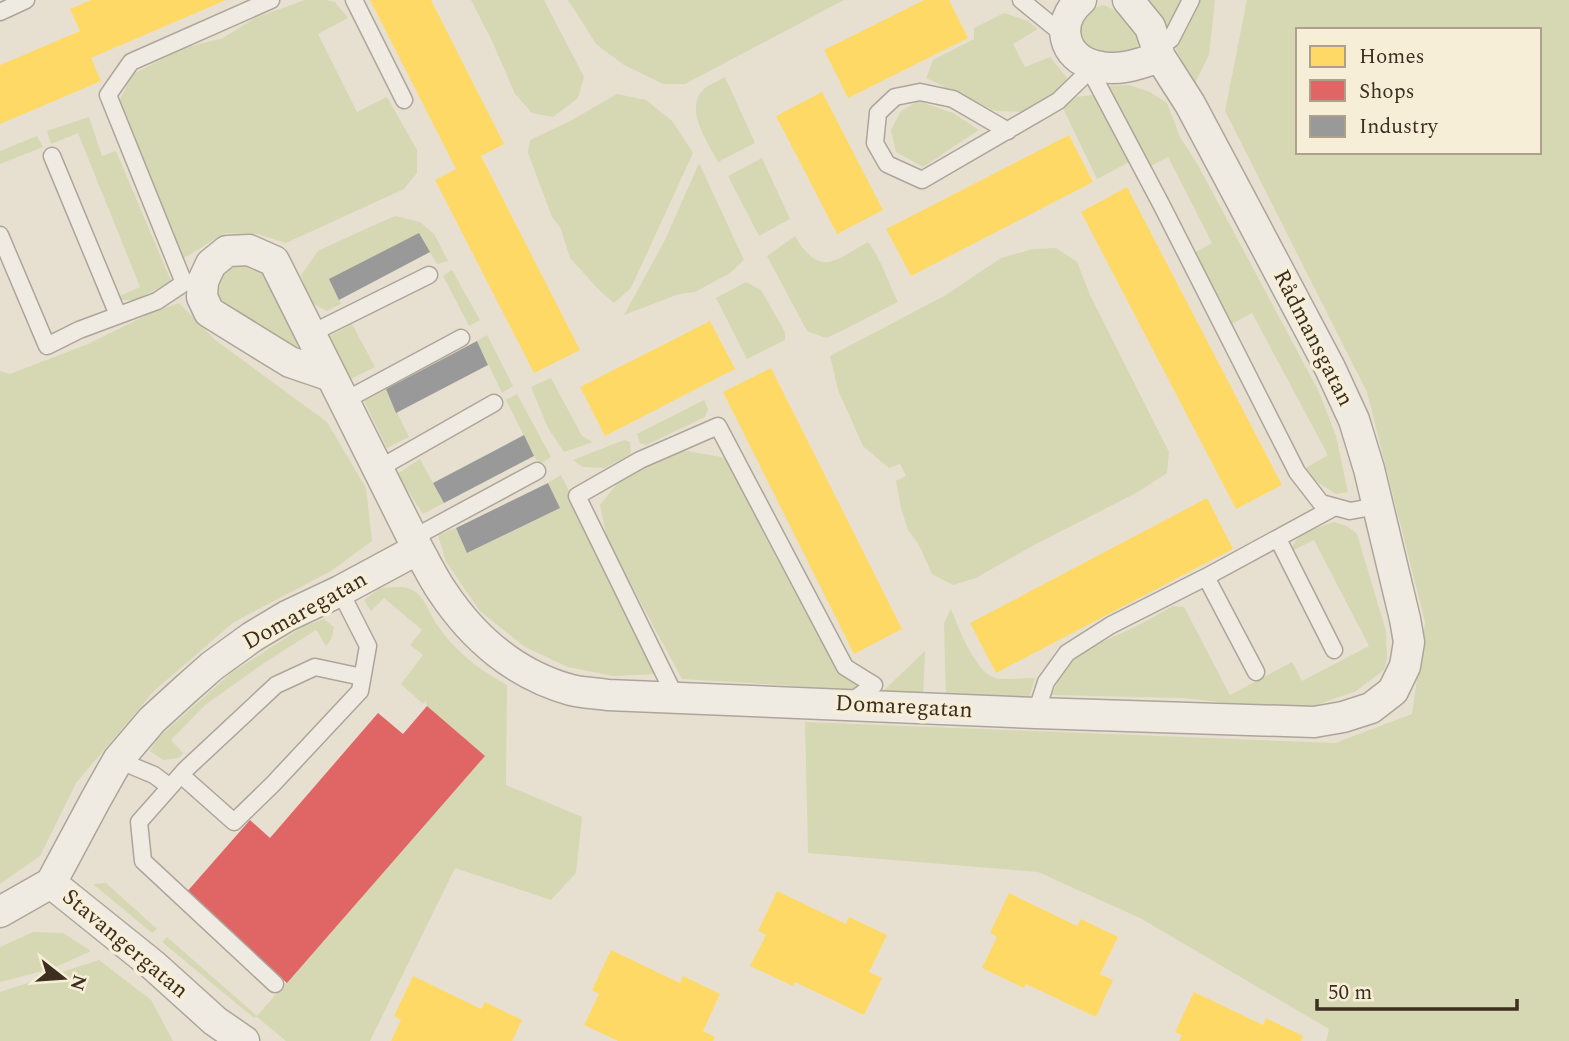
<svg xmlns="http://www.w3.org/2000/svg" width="1569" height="1041" viewBox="0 0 1569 1041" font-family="Spectral,serif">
<rect width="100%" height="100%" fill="#e7e0d1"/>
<path fill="#d6d7b3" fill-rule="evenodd" d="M305 0H326L335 2 348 18 318 34 357 112 387 97 417 150V173L404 189 286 243 257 234 225 233 184 258 148 179 118 103 133 74 184 48 223 38 255 18Z
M471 0H544L584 77 578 98 553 117 532 113 515 94 493 43Z
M568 0H844L685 84H663L624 65 596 44Z
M1144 0H1215L1209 55 1194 85 1164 25Z
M1247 0H1569V1041H1326L1329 1029 1140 918 1038 872 808 853 805 722 1335 743 1412 714 1425 622 1367 392 1225 111ZM1298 30H1539V152H1298Z
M1103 5C1121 12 1144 26 1137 48L1106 56 1091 51 1076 33 1089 10Z
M1004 13 1028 21 1038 29 1013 44 1025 67 1050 57 1068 79 1056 93 1022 112 995 111 926 78 933 60 974 39V28Z
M725 77 755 143 718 162C708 142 683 108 704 89 710 84 718 81 725 77Z
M1129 85 1150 92 1167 103 1180 137 1198 165 1319 392 1336 436 1348 492 1336 494 1314 480 1306 468 1328 455 1252 313 1230 325 1192 254 1212 243 1168 157 1147 168 1141 149 1108 86Z
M617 94 646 100 672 121 693 153 631 288 614 303 599 290 570 258 560 227 552 217 528 153 530 140 572 120Z
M1093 95 1104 108 1131 161 1097 179 1063 108 1076 97Z
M918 101 953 113 979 130 923 167 896 152 891 130 901 111Z
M89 117 102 156 116 151 171 281 136 300H122L120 296 140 287 78 133 51 144 47 131Z
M37 136 43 147 0 164V151Z
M762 158 790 219 759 236 728 176Z
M699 163 744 260 730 273 695 292 679 294 624 315 665 240Z
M395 216 420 222 434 234 448 261 437 264 419 234 339 300 341 304 327 311 310 302 301 275 318 251 361 231Z
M795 236C820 278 834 261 868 242 881 259 888 282 898 302 873 314 851 327 826 338L807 331 767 256Z
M1056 248 1077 262 1090 295 1169 452 1167 473 1138 492 1032 546 976 578 953 585 932 574 918 543 908 530 901 508 896 481 906 476 900 464 889 468 863 446 838 390 830 356 946 295 1001 258 1033 249Z
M242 262 256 265 262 272 296 339 298 346 294 352 226 308 215 293V281L226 266Z
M452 270 480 320 469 326 443 276Z
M746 282 761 290 785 332V340L747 359 716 298Z
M179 303 214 339 327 422 366 488 372 541 331 571 234 622 154 691 76 783 40 856 0 884V371L10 374 88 344 153 312Z
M352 324 375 367 351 379 330 336Z
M487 335 513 386 502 393 477 341Z
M551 378 582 436 593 442 564 452 548 428 531 387Z
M386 389 409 437 387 448 364 401Z
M517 394 551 457 540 464 534 456 506 400Z
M704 400 708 409 705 417 646 445 640 443 637 434Z
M624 440 630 442 631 454 605 468 583 467 573 460Z
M681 450 727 458 833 662 864 685 856 695 796 686 682 679 607 540 600 505 620 480Z
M420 459 444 503 423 514 397 474Z
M561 475 659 674 613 676 568 667 525 647 480 611 446 562 438 535 456 528 468 553 560 508 548 483Z
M1334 522 1347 526 1357 534 1386 631 1387 659 1384 670 1356 691 1308 708 1245 705 1183 698 1052 695 1064 668 1080 652 1137 626 1173 606 1184 607 1230 695 1292 662 1302 681 1369 646 1314 540 1292 551C1293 532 1318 528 1334 522Z
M380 588C388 588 399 586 407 588 424 592 428 612 437 625 457 653 477 668 507 685L506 785 582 817 576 873 551 900 455 868 370 1041H286L257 1017 254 1018 162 942 167 937 257 1016 484 757 427 706 426 700 423 704 401 684 423 655 410 645 422 630 384 598 371 611 364 600Z
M951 609C958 627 976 673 995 678 1004 680 1025 678 1035 678L1028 701 946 698 944 623Z
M324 619 334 627 331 640 326 646 316 630 264 663 205 705 171 740 183 753 179 758 163 760 150 751 157 739 231 673 304 626Z
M925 651 923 698 880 694Z
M106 883 157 929 152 933 93 884Z
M33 932 63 933 91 951 51 969 0 982V947Z
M99 960 151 1000 173 1041H0V992Z"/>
<path fill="#ffd966" d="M91 0H226L91 58 101 81 0 124V65L80 31 70 9Z
M370 0H431L504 144 481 156 580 350 534 373 435 180 456 169Z
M924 0H949L968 38 848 98 824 50Z
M822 92 883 210 837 234 776 116Z
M1069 135 1093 182 911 276 886 229Z
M1127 187 1282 485 1236 509 1081 212Z
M710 321 735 369 605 436 580 387Z
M771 368 902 629 854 654 723 392Z
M1207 498 1233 549 996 673 970 623Z
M777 891 846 924 849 917 887 935 869 972 882 978 864 1015 795 982 793 986 750 966 766 935 758 931Z
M1009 893 1077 926 1081 919 1118 937 1100 974 1113 980 1096 1017 1026 984 1024 988 982 968 997 937 990 933Z
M611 950 680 983 683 976 720 994 703 1031 715 1037 713 1041H618L584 1025 599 994 592 990Z
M413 976 481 1009 485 1002 522 1020 512 1041H391L401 1020 394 1016Z
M1194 992 1263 1025 1266 1018 1303 1036 1301 1041H1179L1182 1035 1175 1032Z"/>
<path fill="#e06666" d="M427 706 485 756 287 983 185 894 250 820 270 838 378 713 403 734Z"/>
<path fill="#999" d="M419 233 430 252 339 300 329 279Z
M477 341 488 365 396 413 386 389Z
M524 435 534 456 444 503 433 483Z
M548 483 560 508 467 553 456 528Z"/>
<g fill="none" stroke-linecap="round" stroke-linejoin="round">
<g stroke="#ada599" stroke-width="19">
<path id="service" d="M354 0 404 100
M1021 0 1065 36
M0 12 26 0
M1157 50 1171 39 1191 0
M1008 131 953 99 920 92 895 97 878 113 875 143 887 164 922 180 1058 101 1090 70 1161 204 1297 472 1321 503 1350 511 1377 506
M52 156 118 315
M0 235 47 346 79 330 157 301 184 283 194 282
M184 283 108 95 131 62 271 0
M310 334 429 275
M344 401 461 338
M378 469 494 403
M413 538 537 471
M1278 539 1334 650
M1256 672 1206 577 1335 507
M675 696 577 496 640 460 718 426 845 667 874 685 849 703
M1036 713 1046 682 1067 653 1111 625 1206 577
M118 760 154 775 170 787
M181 775 234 822 273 784 360 691 368 646 340 591
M275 984 143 861 139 822 185 770 276 685 315 667 362 677"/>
</g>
<g stroke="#ada599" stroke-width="33">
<path id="minor" d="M1081 0C1055 22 1062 58 1096 66 1118 72 1139 64 1160 57
M331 376 290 362 209 312 202 297 203 281 211 264 227 251 249 250 274 261 418 549C426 563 433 578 442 591 473 638 516 675 571 690 583 693 596 693 608 695L1036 713 1314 722 1343 717 1371 708 1393 691 1405 666 1409 642 1405 619 1369 469 1354 420 1330 368 1239 196 1190 104 1160 57 1150 27 1128 0
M51 883 96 799 118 760 152 720 186 689 212 666 252 637 287 616 340 591 418 549
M0 912 51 883 153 965 215 1021 244 1041"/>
</g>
<use href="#service" stroke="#efebe3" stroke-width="16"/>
<use href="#minor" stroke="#efebe3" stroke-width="30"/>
</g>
<g text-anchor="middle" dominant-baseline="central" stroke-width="7" stroke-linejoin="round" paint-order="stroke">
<g font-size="23" fill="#3d2e20" stroke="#f7eed8">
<text transform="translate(1313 338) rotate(63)">Rådmansgatan</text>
<text transform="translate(305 611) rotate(-29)">Domaregatan</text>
<text transform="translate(904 707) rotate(3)">Domaregatan</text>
<text transform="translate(125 944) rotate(40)">Stavangergatan</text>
</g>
</g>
<rect x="1296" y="28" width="245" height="126" fill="#f7eed8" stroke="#ada18e" stroke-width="2"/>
<rect x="1310" y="46" width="35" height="21" fill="#ffd966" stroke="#ada18e" stroke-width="2"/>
<text x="1359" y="63" font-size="21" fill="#3d2e20">Homes</text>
<rect x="1310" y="80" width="35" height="21" fill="#e06666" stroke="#ada18e" stroke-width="2"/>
<text x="1359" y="98" font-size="21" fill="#3d2e20">Shops</text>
<rect x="1310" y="116" width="35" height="21" fill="#999999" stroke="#ada18e" stroke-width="2"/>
<text x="1359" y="133" font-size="21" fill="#3d2e20">Industry</text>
<g transform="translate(63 978) rotate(107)" stroke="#f7eed8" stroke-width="5" paint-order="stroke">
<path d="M0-5L12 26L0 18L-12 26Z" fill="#3d2e20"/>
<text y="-10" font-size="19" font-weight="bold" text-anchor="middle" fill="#3d2e20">N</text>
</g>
<path d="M1317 999v10h200v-10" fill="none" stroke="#3d2e20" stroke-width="3.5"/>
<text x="1328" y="999" font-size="21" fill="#3d2e20" stroke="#f7eed8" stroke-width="5" paint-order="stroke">50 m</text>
</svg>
